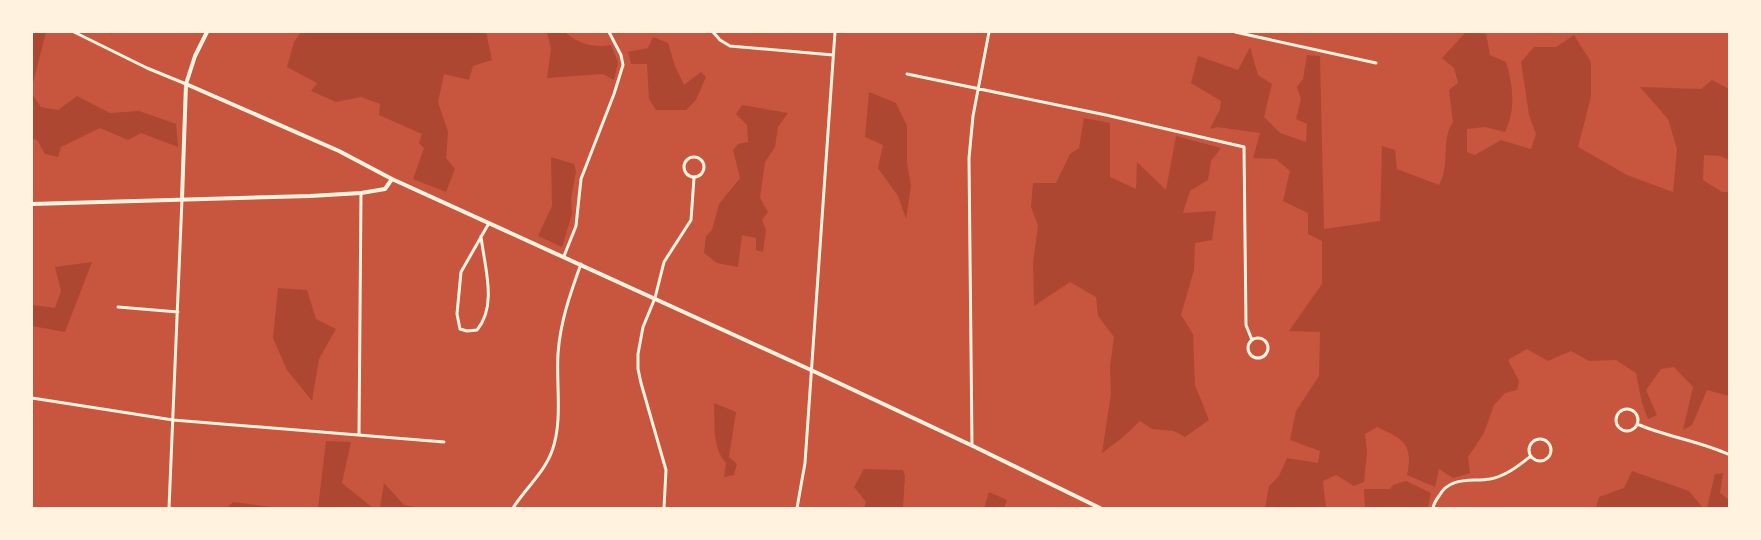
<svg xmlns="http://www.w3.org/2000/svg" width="1761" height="540" viewBox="0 0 1761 540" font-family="'PT Sans Narrow',sans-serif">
<rect width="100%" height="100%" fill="#c8553d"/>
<path fill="#ae4732" d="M32 32H46L32 87Z
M301 32H486L492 60 473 66 469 80 444 74 438 102 448 132 446 158 455 169 446 192 413 179 424 148 419 143 422 134 379 115 380 104 361 97 336 102 311 91 317 83 287 67 294 42Z
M547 32H566L567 34C580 44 594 48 611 45L618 62 614 80 603 74 547 78 551 49Z
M1466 32 1486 34 1490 55 1506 62C1513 84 1516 110 1505 132L1485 127 1467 129V152L1475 155 1501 140 1531 149 1536 134 1529 115 1521 62 1534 47H1556L1574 35 1591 62V97L1578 147 1627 175 1673 192 1677 149 1668 119 1640 87 1701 89 1712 80 1729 89V160L1720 156 1704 155 1703 180 1722 192H1729V396L1707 390 1692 425 1683 430 1693 387 1674 367 1661 369 1646 390 1657 415 1648 419 1642 403 1636 373 1616 360 1589 361 1571 351 1548 361 1527 349 1508 360 1519 381 1517 390 1505 393 1494 405 1484 433 1468 457 1470 473 1453 478 1439 469 1435 487 1407 475C1414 443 1402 439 1377 427L1365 434 1367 452 1364 482 1354 486 1336 475 1323 481 1326 508H1265L1269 486 1279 476 1287 458 1318 463 1320 451 1290 440 1296 411 1319 376 1320 332 1289 331 1322 284V241L1308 234V213L1283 201 1290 171 1276 159 1253 158 1260 133 1217 127 1210 129 1220 109 1221 101 1191 83 1198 56 1238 70 1250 47 1258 75 1272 84 1264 117 1280 133 1306 142 1307 124 1296 119 1301 99 1297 87 1303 79 1307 55 1320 56 1324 229 1380 221 1382 146 1395 150 1397 169 1439 185C1451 164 1440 141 1453 122L1449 90 1458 83 1454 68 1442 58Z
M653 37 668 43 675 66 684 85 701 72 706 77 696 100 686 110H656L649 99 647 64H631L628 52 648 48Z
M869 92 896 103 907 126V163L911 186 906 219 898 196 878 168 883 145 865 137Z
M32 94 41 107 58 110 77 96 110 113 139 111 176 124 178 147 141 133 128 140 100 128 61 147 58 157 45 154 37 140 32 139Z
M742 105 788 113 778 127 775 147 765 162 760 198 768 212 762 220 766 230 763 252 756 250V238L742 235 738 267 717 263 704 253 706 236 712 230 719 204 740 178 733 150 738 144 748 142 747 125 736 114Z
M1084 118 1110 123V177L1136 189 1137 162 1166 190 1176 136 1221 148 1211 161 1208 180 1190 191 1183 213 1216 211 1212 240 1195 243 1194 270 1181 315 1193 334 1195 385 1209 420 1185 437 1174 431 1152 429 1140 421 1122 438 1102 453 1111 394 1110 367 1114 337 1098 316 1096 297 1070 282 1034 306 1033 262 1038 226 1031 207 1033 183H1056L1070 154 1079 148Z
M551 157 574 164 576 171 571 198 572 214 562 247 538 236 552 206Z
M92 262 65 332 32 326V305L55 308 61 291 55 267Z
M278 288 307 290 316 319 336 329 319 359 312 401 287 370 273 338Z
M714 403 736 412 729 457 737 464 734 475 724 477 726 463C712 448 715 423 714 403Z
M326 441 351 442 342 483 373 508H318Z
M864 469 903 470 905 476 903 508H864L866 502 854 487Z
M1632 471 1689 491 1703 508H1596L1599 497 1624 488Z
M1723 473 1720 493 1729 500V508H1707L1715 474Z
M1406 481 1431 493 1428 507 1365 508 1364 489H1390L1393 485Z
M384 483 404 505 420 508H380Z
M989 492 1007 500 1004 508H984Z
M233 502 280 508H227Z"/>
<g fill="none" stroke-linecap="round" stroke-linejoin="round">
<path stroke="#fff3e0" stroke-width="3" d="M74 32 147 68 186 84
M713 32 720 40 730 46 833 55
M1235 32 1376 63
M907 74 1106 115 1244 147 1246 325 1252 340
M684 167a10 10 0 1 1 20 0a10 10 0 1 1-20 0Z
M481 236C484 265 498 305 477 330L467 331 460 329 457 314 461 272 489 223
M564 256 576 226 581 179 614 94 623 65 621 55 609 32
M118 307 178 312
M1248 348a10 10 0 1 1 20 0a10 10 0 1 1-20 0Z
M32 398 173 420 444 442
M1616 420a11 11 0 1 1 22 0a11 11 0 1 1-22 0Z
M1637 424C1667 437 1700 441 1730 455
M359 435 361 194
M1529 450a11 11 0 1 1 22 0a11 11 0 1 1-22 0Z
M972 445 969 158 973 116 989 32
M169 508 182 199
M513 508C525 489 544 473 552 451 563 421 556 385 558 354 560 323 570 294 581 264
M664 508 666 470 641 383 638 369V354L643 327 655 298 664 262 691 220 694 178
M797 508 805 463 835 32
M1433 508C1434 503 1436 500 1439 496 1450 476 1471 482 1490 479 1506 476 1518 466 1531 456"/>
<path stroke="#fff3e0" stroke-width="4" d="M186 84 339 151 392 179 811 370 975 447 1100 508
M182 199 186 84 195 56 207 32
M32 204 310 196 361 193 385 189 392 179"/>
</g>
<rect width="1761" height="540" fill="none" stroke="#fff3e0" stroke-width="66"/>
</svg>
